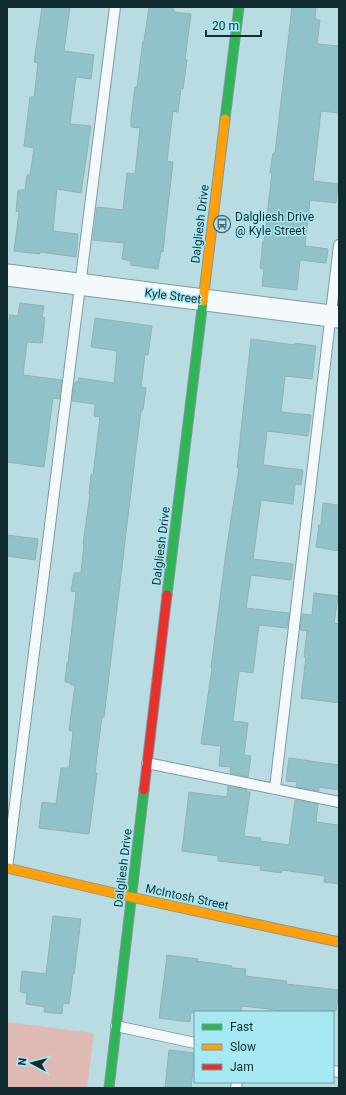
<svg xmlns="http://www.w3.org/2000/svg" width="346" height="1095" viewBox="0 0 346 1095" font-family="Roboto,sans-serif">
<rect width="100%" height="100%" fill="#b8dce2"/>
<path fill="#dfbab5" d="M7 1022 94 1033 87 1088H7Z"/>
<path fill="#90c2c9" stroke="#94b1b5" d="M42 7H70L64 51 94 55 91 79 76 77 70 124 91 126 81 193 57 189 53 231 78 234 76 257 40 252V254L14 251 19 212 16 211 18 190H25L27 175H30L34 148 24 146 30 97H34L38 63 34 62Z
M149 7H173V10H174V12L191 14 185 60H187L183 89 181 88 178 112 173 111 167 161 173 162 165 232 163 252 161 251 158 269 131 265V261L122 259 124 243 93 240 97 207 123 210 127 173 135 174 140 128 131 127V119L135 87H137L143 41H144Z
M292 7H316L315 19 320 20 317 44 339 46V113L321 111 313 181 338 184 336 203 310 200 305 246 328 249 326 263 300 260 297 290 262 286 264 269 260 268 263 241H264L272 173H270L273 153H275Z
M20 303 44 306 42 317 45 318 42 343 27 342 23 375 62 380 59 399 53 398 44 467 7 462V320H9L10 315 18 316Z
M95 318 152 326 148 355 145 354 141 387 146 388 143 410H141L135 458 104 717H102L97 755 95 773H97L89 834 39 828 42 802 56 804 61 768H69L73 732V731L69 730 75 685H71V683L65 682 67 663H68L76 592 71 591 74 573H81L84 544H83L90 494H89L91 475H93L100 417 94 416 95 404 72 401 75 382H78L79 378 114 383 117 351 91 347Z
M251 339 295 345V343L316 346 312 379 285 376 281 412 311 415 308 436 267 431 263 465 303 470 301 485 295 484 293 504 261 500 253 559 293 564 291 580 251 575 246 608 289 613 287 628 259 625 253 673 239 671 233 721 248 723 244 755 251 756 248 777 230 773 231 767 219 766 221 746 201 744 212 668H211L227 545 239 468H237Z
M323 503 339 505V551L316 547 319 525H321Z
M7 535 38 539 35 560 7 556Z
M314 593 338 596 334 623 339 624V703L301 698 306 657H304L307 631 300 630 302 614 312 615Z
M289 758 339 765V790L319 787V791L296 787 297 782 286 781Z
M228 786 247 790 246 792H250L244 836 261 838V841L289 845 295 800 318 804 316 822 339 825V884L324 882 325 876 282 870 281 873 260 870 261 866 218 861V856L182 851 189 792 227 797Z
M53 916 81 919 74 974H73L69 1004 63 1003 62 1014 44 1012 45 1007 26 1004 27 993 20 992 22 971 46 974Z
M167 955 198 959 197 961 232 966 231 968 246 969 245 976 287 981 286 984 339 990 336 1011 276 1012V1010L242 1006 241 1012H191L190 1022 159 1018Z
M169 1050 195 1053 191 1088H165Z"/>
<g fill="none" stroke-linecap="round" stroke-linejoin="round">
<g stroke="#7e9ba0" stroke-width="12">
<path id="lane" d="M147 763 339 802
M275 788 339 245
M7 868 115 7
M116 1026 195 1043
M333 1071 339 1072
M236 1088 237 1082"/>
</g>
<g stroke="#7e9ba0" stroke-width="23">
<path id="street" d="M7 275 339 317"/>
</g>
<g stroke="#7e9ba0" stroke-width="11">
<path id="fast" d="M225 119 239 7
M167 595 203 301
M109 1088 144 790"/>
</g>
<g stroke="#7e9ba0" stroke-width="11">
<path id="slow" d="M203 301 225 119
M7 868 131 897 339 942"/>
</g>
<g stroke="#7e9ba0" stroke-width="11">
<path id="jam" d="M144 790 167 595"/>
</g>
<use href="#lane" stroke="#f4fafb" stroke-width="10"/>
<use href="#street" stroke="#f4fafb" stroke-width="21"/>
<use href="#fast" stroke="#30b455" stroke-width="9"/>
<use href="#slow" stroke="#ff9f0a" stroke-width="9"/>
<use href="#jam" stroke="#e5322d" stroke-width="9"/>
</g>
<defs>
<g id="bus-ring" transform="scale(0.9)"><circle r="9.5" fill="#a7e9f3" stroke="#4c6a6f" stroke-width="1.5"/><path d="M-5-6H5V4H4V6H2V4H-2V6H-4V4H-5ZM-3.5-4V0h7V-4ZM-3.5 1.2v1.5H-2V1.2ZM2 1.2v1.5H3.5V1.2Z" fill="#4c6a6f"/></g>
</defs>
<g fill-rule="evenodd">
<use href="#bus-ring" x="222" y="224"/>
</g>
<g text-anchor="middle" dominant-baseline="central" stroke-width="3" stroke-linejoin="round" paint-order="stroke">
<g font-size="12" fill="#122d31" stroke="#a7e9f3" text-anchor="start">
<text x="235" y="217">Dalgliesh Drive<tspan x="235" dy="14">@ Kyle Street</tspan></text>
</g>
<g font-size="12" fill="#122d31" stroke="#a7e9f3">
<text transform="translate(200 224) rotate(-83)">Dalgliesh Drive</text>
<text transform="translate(173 296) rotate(7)">Kyle Street</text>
<text transform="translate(161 546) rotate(-83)">Dalgliesh Drive</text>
<text transform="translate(123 868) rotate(-83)">Dalgliesh Drive</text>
<text transform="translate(187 897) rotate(12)">McIntosh Street</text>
</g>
</g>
<rect width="346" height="1095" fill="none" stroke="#122d31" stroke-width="16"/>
<rect x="194" y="1011" width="140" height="72" fill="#a7e9f3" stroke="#6b9ea5"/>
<rect x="202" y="1024" width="20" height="6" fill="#30b455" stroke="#6b9ea5"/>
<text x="230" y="1031" font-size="12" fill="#122d31">Fast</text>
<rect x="202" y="1044" width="20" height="6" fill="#ff9f0a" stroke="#6b9ea5"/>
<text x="230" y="1051" font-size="12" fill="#122d31">Slow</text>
<rect x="202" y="1064" width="20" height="6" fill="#e5322d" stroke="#6b9ea5"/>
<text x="230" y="1071" font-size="12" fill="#122d31">Jam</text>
<g transform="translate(32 1063) rotate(277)" stroke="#a7e9f3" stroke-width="3" paint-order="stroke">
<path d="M0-3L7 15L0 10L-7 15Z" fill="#122d31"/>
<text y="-6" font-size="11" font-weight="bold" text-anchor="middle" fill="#122d31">N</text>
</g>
<path d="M206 30v6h55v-6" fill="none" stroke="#122d31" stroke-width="2"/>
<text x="212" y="30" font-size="12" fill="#122d31" stroke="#a7e9f3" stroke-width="3" paint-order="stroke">20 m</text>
</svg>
